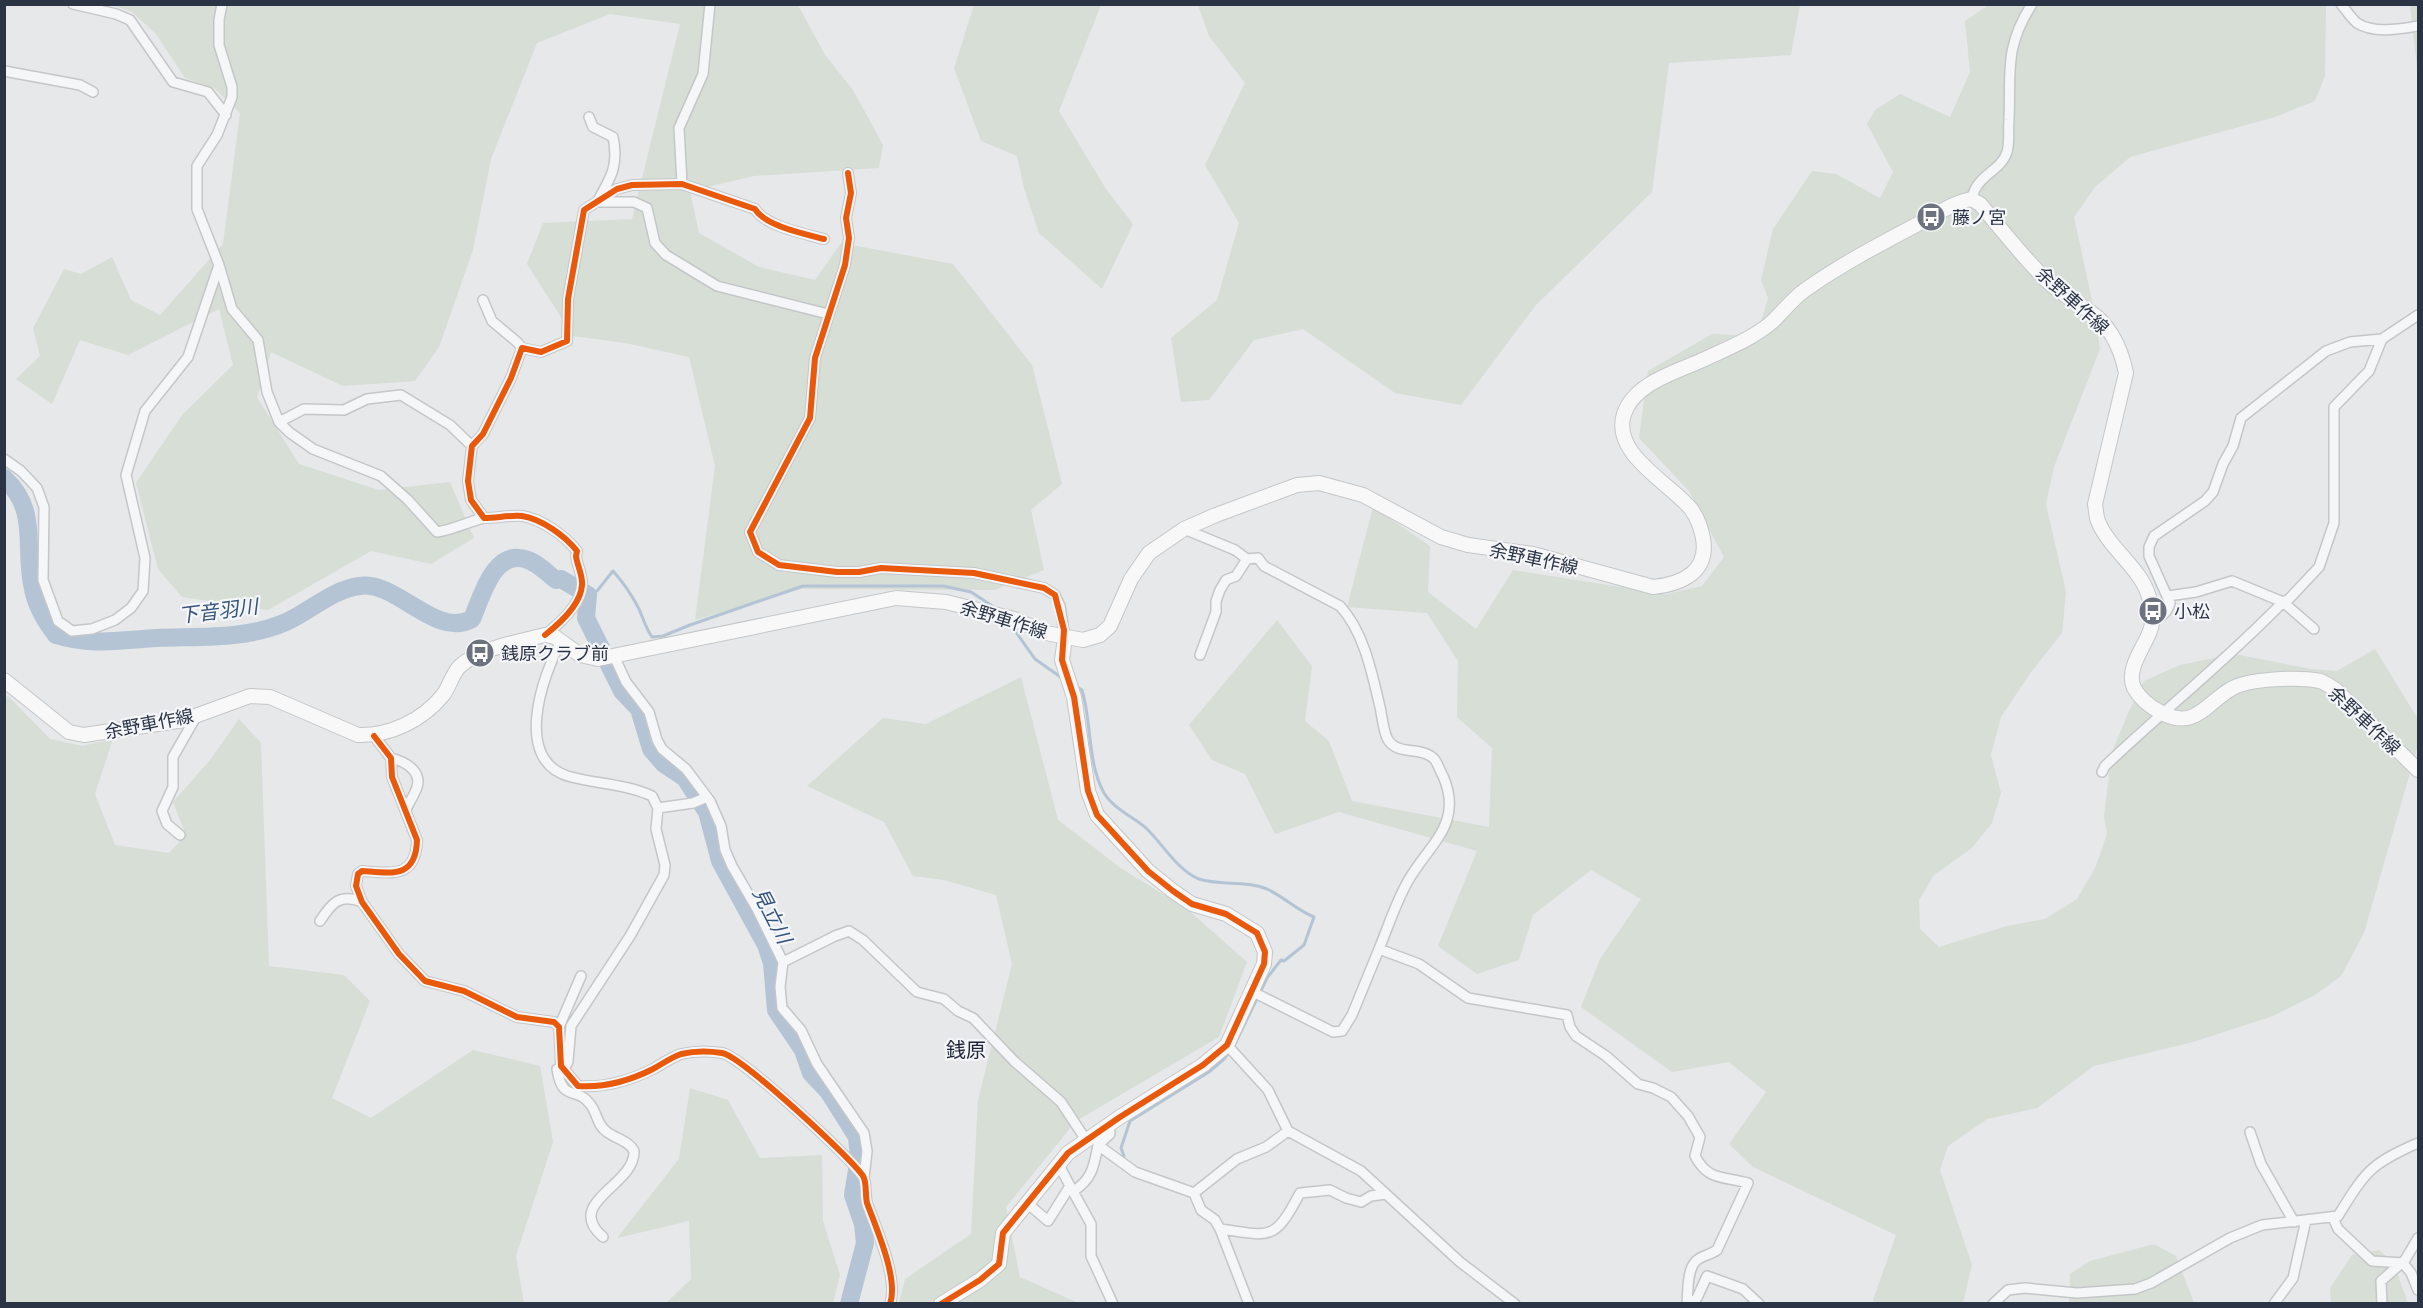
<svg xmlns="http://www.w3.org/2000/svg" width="2423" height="1308" viewBox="0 0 2423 1308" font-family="Lato,'Noto Sans JP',sans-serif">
<rect width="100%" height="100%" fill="#e6e8ea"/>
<path fill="#d6ded6" d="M1990 4 2326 5 2325 76 2315 101 2275 117 2130 157 2095 187 2074 217 2096 319 2100 349 2054 467 2046 504 2066 592 2062 633 2031 672 2001 717 1991 755 2001 793 1992 823 1972 848 1934 875 1919 900 1920 929 1939 947 2007 926 2045 919 2077 899 2095 868 2107 834 2104 816 2112 752 2129 711 2144 681 2180 665 2234 654 2311 669 2337 671 2375 649 2418 719V745L2364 933 2341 976 2315 995 2273 1016 2193 1042 2094 1066 2037 1108 1987 1119 1948 1146 1940 1170 1972 1265 1963 1303H1874L1873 1300 1896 1235 1753 1167 1729 1144 1766 1092 1729 1062 1672 1072 1581 1007 1600 959 1641 899 1591 870 1533 915 1519 960 1477 974 1438 946 1477 851 1339 812 1275 834 1245 774 1212 760 1189 725 1277 620 1312 666 1305 721 1329 741 1352 801 1489 827 1492 748 1457 717 1458 661 1427 613 1347 607 1373 507 1430 546 1428 592 1476 629 1513 570 1666 594 1702 586 1724 557 1689 491 1639 438 1648 371 1712 334 1757 336 1768 298 1761 280 1773 229 1812 171 1836 174 1880 198 1893 172 1867 124 1875 110 1900 94 1950 117 1970 72 1965 21Z
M113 5H798L825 55 853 90 883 145 879 168 754 176 690 191 699 233 759 267 815 280 841 243 953 264 1032 365 1062 484 1031 510 1044 570 995 590 802 589 695 620 715 466 689 357 625 343 573 336 527 264 543 223 632 219 680 24 610 14 537 43 491 159 473 250 439 347 415 381 343 386 271 352 257 397 299 464 379 490 450 482 474 538 431 564 371 551 268 610 182 597 158 569 136 483 182 415 233 365 219 309 128 355 80 340 52 404 16 379 40 356 33 328 64 269 81 274 112 257 131 300 160 315 223 244 240 113 214 88 185 78 156 34 132 12Z
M974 5H1101L1059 111 1106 189 1133 224 1102 289 1039 233 1024 188 1017 156 981 141 954 68Z
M1198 5V4L1800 5 1791 55 1669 63 1652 192 1536 305 1461 405 1395 393 1303 329 1254 340 1209 400 1181 402 1171 338 1217 300 1239 223 1205 165 1245 83 1209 36Z
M2410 5H2418V77Z
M1021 677 1058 820 1122 869 1186 908 1247 962 1219 1037 1076 1121 1006 1207 1020 1277 1078 1303H899L905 1279 971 1234 978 1100 1012 964 996 895 944 880 913 876 884 822 807 786 883 718 926 724Z
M8 696 50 739 82 746 113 739 95 794 115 845 169 853 186 835 173 802 210 760 239 719 261 743 269 966 344 975 370 1001 332 1098 371 1118 473 1050 540 1066 553 1142 516 1256 524 1303H5L4 698Z
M690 1088 728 1100 760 1158 822 1155 823 1221 840 1275 833 1303H666L691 1279 689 1221 617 1238 679 1159Z
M2154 1244 2176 1256 2194 1303 2069 1304 2070 1274 2090 1261Z
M2379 1250 2393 1262 2408 1303H2331L2330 1288 2352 1255Z"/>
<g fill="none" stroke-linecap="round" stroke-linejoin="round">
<path stroke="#b4c4d5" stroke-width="3" d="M588 595 597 591 613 571C623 582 631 594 638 607 643 617 645 627 652 637L663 636 690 625 803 586H943L971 592 997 609
M1011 625 1035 659 1062 678
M1075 686 1082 690C1092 723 1087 762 1104 793 1113 808 1133 817 1146 828 1162 843 1178 871 1199 879 1220 886 1246 880 1267 889 1284 897 1297 910 1314 917L1304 945 1284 961 1281 960 1267 978 1235 1044 1224 1059 1209 1072 1130 1121 1121 1148 1124 1156"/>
<path stroke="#b4c4d5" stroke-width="18" d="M4 478C40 511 23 547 33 589 36 605 46 622 56 635 90 646 122 640 156 638 199 636 245 640 286 622 310 611 332 590 359 586 397 580 435 639 472 619 482 596 494 547 528 560 539 564 547 573 556 580L561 579 588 595 586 618 601 648
M609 665 622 691 639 709 651 749 664 764 685 778 707 812 720 861 766 945 772 963 776 1010 803 1050 811 1073 828 1091 857 1137 859 1158 853 1195 863 1224 865 1243 849 1304"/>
<g stroke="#c4c6c8" stroke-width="12">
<path id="street" d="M73 4 116 14 130 20 173 82 208 92 226 115
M222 4 219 20V45L232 87V97L217 135 197 166V209L219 265 232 309 258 340 267 392 279 422 304 409 344 410 367 399 401 395 450 425 472 446
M2341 4C2346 10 2351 18 2357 23 2374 34 2400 29 2418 26
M4 71 80 85 93 92
M589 117 593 127 613 137C619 165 611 178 597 202H634L647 208 655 243 666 255 717 286 828 314
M848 173 851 193 846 218 849 238 845 265 815 358 810 418 750 532 758 552 779 565 837 572H859L881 568 974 573 1044 588 1055 595 1060 606 1065 638
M682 184 679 128 703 74 710 4
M1971 199C1973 195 1974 190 1977 186 1985 173 2002 168 2007 152 2010 142 2008 130 2009 120 2011 71 2004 48 2032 4
M483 300 492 321 517 342 522 348
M279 422 289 432 313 449 381 476 408 500 437 532C453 530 467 522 484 518
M4 459 21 471 37 488 44 507 43 580 58 621 72 631 92 629 115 620 131 608 143 591 145 558 126 475 145 411 188 357 219 265
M1184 529 1235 550 1247 559 1258 558 1264 566 1340 606C1364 632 1372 673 1380 707 1382 716 1383 729 1387 738 1396 757 1423 745 1435 760 1438 764 1440 771 1443 776 1464 824 1429 844 1408 881 1396 902 1388 927 1379 949
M2168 596 2196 592 2232 581 2283 602 2314 629
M2152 620C2161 617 2167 614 2170 603L2149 556V547L2154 536 2205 501 2213 492 2223 464 2233 446 2241 418 2326 351 2350 342 2382 339 2418 315
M545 635C559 624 581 604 582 585 583 576 577 565 576 556L577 551C565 536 542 519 522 516 510 515 496 518 484 518L471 500 468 481 471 454 472 446 483 434 511 378 522 348 541 352 567 341 568 299 584 210 617 189 632 185 682 184 755 209C765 226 805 234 824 239
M561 641C542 677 512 762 571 777 598 784 626 784 652 796L658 808 656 829 665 865 664 875 630 936 571 1026 568 1061 567 1064 557 1069C562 1103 577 1086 590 1104 598 1114 596 1124 607 1132 616 1139 628 1140 634 1151 635 1186 563 1202 603 1237
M1200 655 1216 612V601L1220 590 1226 580 1236 576 1247 559
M614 656 626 682 649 712 657 740 662 749 686 769 710 801 721 826 725 850 732 866 757 909 783 962 780 987 782 1008 801 1030 817 1064 864 1133 867 1151 864 1178
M374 736 391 758 392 777 417 840C416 879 391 873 362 871L358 874 356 886 362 902 399 954 425 981 464 991 517 1017 554 1022 559 1027 561 1066 578 1086C605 1088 629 1081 653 1069 662 1064 672 1057 681 1054 694 1051 709 1051 722 1053 741 1056 850 1157 863 1176 867 1182 865 1195 867 1203 876 1228 899 1279 890 1304
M391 758C407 762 425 773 415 792 412 799 408 804 406 810
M2102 772 2105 766C2164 710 2227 660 2283 602L2289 599 2319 567 2334 523V407L2369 371 2382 339
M658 808 693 803 707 797
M180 835 167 824 162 811 173 787V757L197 715
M320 921C331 904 339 893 362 902
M783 962 835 936 849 931 863 940 917 992 944 999 958 1011 973 1018 1015 1062 1061 1102 1086 1140
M1251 991 1333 1032 1342 1031 1352 1015 1379 949 1419 964 1468 998 1567 1015 1570 1027 1576 1036 1606 1056 1638 1084 1653 1088 1671 1097 1688 1116 1700 1137 1695 1156C1708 1181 1723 1176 1748 1183L1717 1250C1710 1255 1701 1256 1696 1261 1687 1269 1688 1292 1687 1304
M559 1027 581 976
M1227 1045 1268 1090 1288 1131 1361 1171 1460 1262 1515 1304
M1109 1124 1110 1134 1098 1145 1135 1172 1194 1193 1201 1210 1215 1220 1220 1229 1249 1304
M2250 1132 2261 1164 2294 1222
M1059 1165 1070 1186
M1073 1191C1092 1180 1094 1166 1098 1145
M1194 1193 1237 1159 1266 1147 1288 1131
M1027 1203 1048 1221 1070 1186 1091 1224V1256L1113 1304
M2333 1218 2338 1229 2372 1261 2403 1263 2411 1273 2418 1290
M1220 1229C1271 1236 1274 1242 1300 1193L1330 1190 1346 1198 1361 1202 1371 1196 1386 1194
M1690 1304 1697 1298 1707 1276 1743 1289 1759 1304
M1993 1304 2008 1290 2025 1288 2077 1293 2135 1289 2151 1283 2230 1238 2262 1225 2338 1216C2366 1171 2370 1164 2418 1143
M2274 1304 2293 1278 2306 1220
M2382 1304 2381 1281 2405 1260 2418 1238"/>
</g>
<g stroke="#c4c6c8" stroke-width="16">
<path id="secondary" d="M4 680 69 732 84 735 184 720 250 696 270 697 358 735C390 736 423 720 443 695 449 687 452 675 459 667 477 649 521 641 545 635L555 637 580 655 598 659 896 598 946 602 1014 619 1046 633 1083 640 1100 635 1110 626 1131 579 1149 553 1184 529 1216 515 1297 485 1319 483 1363 495 1441 537 1468 545 1533 554 1653 587C1682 584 1709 572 1703 538 1701 528 1697 517 1691 509 1670 483 1611 454 1624 414 1635 381 1681 371 1709 357 1731 347 1753 338 1772 322 1783 312 1792 299 1805 290 1840 265 1880 244 1918 224 1936 215 1952 203 1971 199L1980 204C2002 230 2023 257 2047 281 2063 296 2072 299 2089 311 2110 325 2121 348 2126 373L2095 504C2096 509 2096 516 2098 521 2109 549 2141 568 2149 597 2152 607 2154 617 2151 628 2146 646 2125 668 2134 688 2140 699 2149 706 2160 712 2195 731 2205 704 2231 689 2249 678 2299 677 2320 681 2326 683 2331 687 2336 690L2418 770
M941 1304 980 1280 999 1264 1003 1233 1068 1153 1120 1117 1203 1065 1227 1045 1264 964 1265 952 1257 933 1226 914 1192 904 1173 891 1148 871 1097 815 1088 791 1074 697 1062 660 1065 638"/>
</g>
<use href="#street" stroke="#f5f6f7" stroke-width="9"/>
<use href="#secondary" stroke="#f8f8f8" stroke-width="14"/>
<g stroke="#f4f6f9" stroke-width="10">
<path id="cycleway" d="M848 173 851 193 846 218 849 238 845 265 815 358 810 418 750 532 758 552 779 565 837 572H859L881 568 974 573 1044 588 1055 595 1064 630 1062 660 1074 697 1088 791 1097 815 1148 871 1173 891 1192 904 1226 914 1257 933 1265 952 1264 964 1227 1045 1203 1065 1120 1117 1068 1153 1003 1233 999 1264 980 1280 941 1304
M545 635C559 624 581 604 582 585 583 576 577 565 576 556L577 551C565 536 542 519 522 516 510 515 496 518 484 518L471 500 468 481 471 454 472 446 483 434 511 378 522 348 541 352 567 341 568 299 584 210 617 189 632 185 682 184 755 209C765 226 805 234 824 239
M374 736 391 758 392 777 417 840C416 879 391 873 362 871L358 874 356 886 362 902 399 954 425 981 464 991 517 1017 554 1022 559 1027 561 1066 578 1086C605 1088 629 1081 653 1069 662 1064 672 1057 681 1054 694 1051 709 1051 722 1053 741 1056 850 1157 863 1176 867 1182 865 1195 867 1203 876 1228 899 1279 890 1304"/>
</g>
<use href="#cycleway" stroke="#e8590c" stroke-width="6"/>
</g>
<defs>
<g id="bus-disc" transform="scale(1.5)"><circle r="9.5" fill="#6c737f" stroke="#f4f6f9"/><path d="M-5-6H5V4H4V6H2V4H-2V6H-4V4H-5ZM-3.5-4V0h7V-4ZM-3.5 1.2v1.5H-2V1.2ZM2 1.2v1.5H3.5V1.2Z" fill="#fff"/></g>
</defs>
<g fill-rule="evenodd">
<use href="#bus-disc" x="1931" y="217"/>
<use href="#bus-disc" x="2153" y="611"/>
<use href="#bus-disc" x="480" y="653"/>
</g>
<g text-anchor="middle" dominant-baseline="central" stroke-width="4.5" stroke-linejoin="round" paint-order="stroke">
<g font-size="18" fill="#2b3445" stroke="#f4f6f9" text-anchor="start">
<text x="1952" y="217">藤ノ宮</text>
<text x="2174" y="611">小松</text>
<text x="501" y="653">銭原クラブ前</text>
</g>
<g font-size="18" fill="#2b3445" stroke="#f4f6f9">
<text transform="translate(2073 300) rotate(42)">余野車作線</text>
<text transform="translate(1534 558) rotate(12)">余野車作線</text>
<text transform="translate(1004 619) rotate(17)">余野車作線</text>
<text transform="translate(2365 720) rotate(43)">余野車作線</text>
<text transform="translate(149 723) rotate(-11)">余野車作線</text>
</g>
<g font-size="20" font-style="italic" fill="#34527a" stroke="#f4f6f9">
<text transform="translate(218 610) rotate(-7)">下音羽川</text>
<text transform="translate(773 915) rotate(63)">見立川</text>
</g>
<g font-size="20" fill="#1d2536" stroke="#f4f6f9">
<text x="966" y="1049">銭原</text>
</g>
</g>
<rect width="2423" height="1308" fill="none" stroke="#2b3445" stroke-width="12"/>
</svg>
